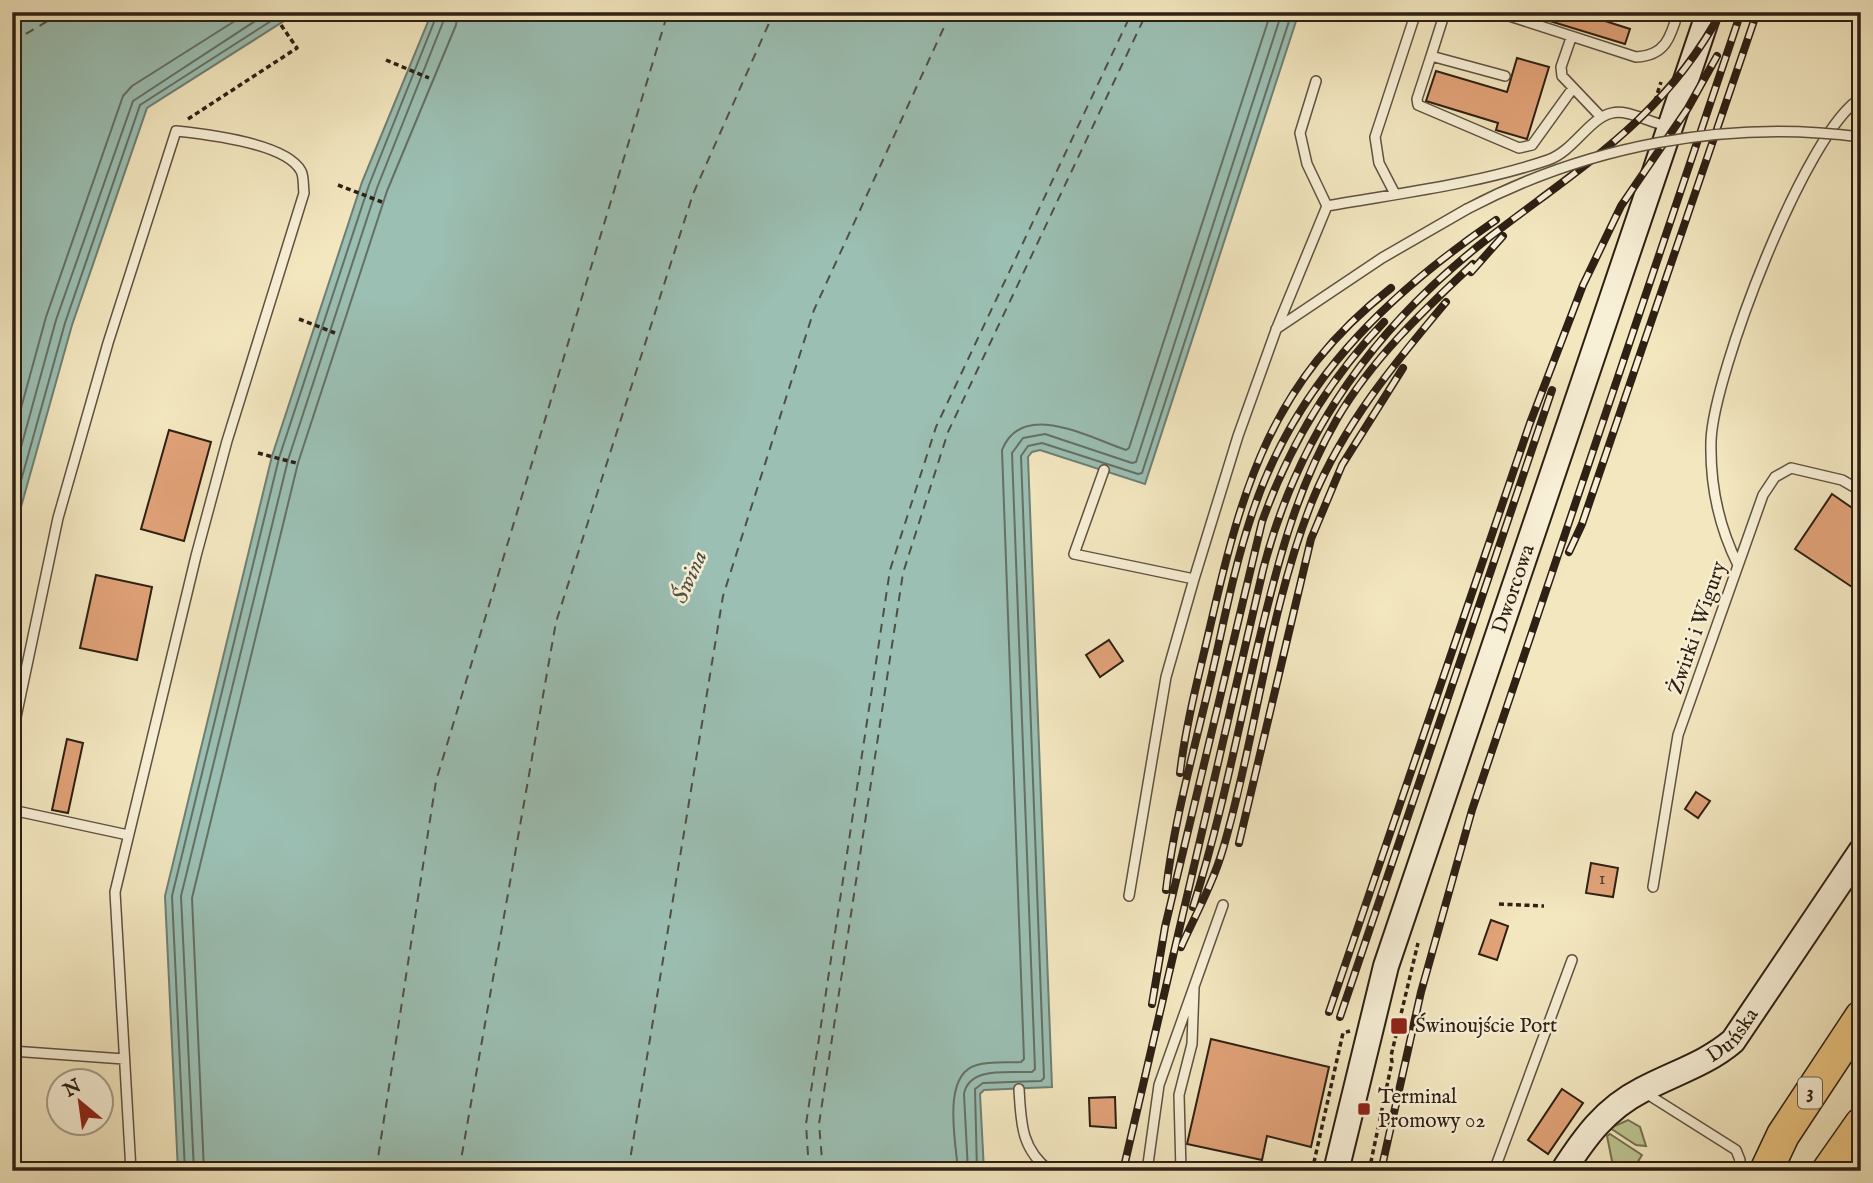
<svg xmlns="http://www.w3.org/2000/svg" width="1873" height="1183" viewBox="0 0 1873 1183" font-family="'IM FELL English',serif">
<rect width="100%" height="100%" fill="#f3e7c0"/>
<filter id="stains"><feTurbulence type="fractalNoise" baseFrequency=".00286" numOctaves="4"/><feColorMatrix values="0 0 0 0 .2 0 0 0 0 .09 0 0 0 0 .02 0 0 0 .5 -.17"/></filter>
<radialGradient id="worn" r=".72"><stop offset=".6" stop-color="#630" stop-opacity="0"/><stop offset="1" stop-color="#630" stop-opacity=".3"/></radialGradient>
<path fill="#bdc591" stroke="#767252" stroke-width="2" d="M1628 1120 1640 1127 1646 1146 1636 1145 1610 1128Z
M1610 1134 1642 1155 1632 1171H1614L1607 1136Z"/>
<path fill="#9bbfb3" stroke="#6f7f73" stroke-width="2" d="M12 12H298L147 108 72 325 12 539Z
M432 12H1299L1145 484 1040 450 1032 452 1028 457 1052 1087 984 1090 980 1094 984 1171H178L165 896 272 456 362 182Z"/>
<g fill="none" stroke-linecap="round" stroke-linejoin="round">
<path stroke="#647064" stroke-width="2" d="M12 441 46 317 123 96 132 86 249 12
M12 480 56 320 133 101 269 12
M12 513 65 323 140 105 285 12
M185 1171 172 896 279 458 369 185 438 12
M194 1171 181 896 288 460 377 188 447 12
M204 1171 192 898 298 463 387 191 456 25 458 12
M958 1171C956 1143 941 1074 977 1065 990 1061 1007 1063 1021 1062L1024 1059 1002 450C1022 399 1090 438 1126 450L1129 448 1271 12
M968 1171 964 1094C969 1066 1010 1073 1032 1072L1035 1069 1012 453 1023 438 1045 434 1132 463 1136 462 1282 12
M977 1171 975 1089 983 1083 1041 1081 1044 1078 1021 456 1028 446 1042 443 1138 474 1142 473 1292 12"/>
<path stroke="#4f5044" stroke-width="2" stroke-dasharray="9 7" stroke-linecap="butt" d="M12 42 63 12
M376 1171 436 781 668 12
M459 1171 556 622 693 194 774 12
M633 1171 631 1154 723 596 814 310 951 12
M809 1171 806 1124 890 570 936 427 1132 12
M823 1171 819 1124 903 573 948 432 1147 12"/>
</g>
<path fill="#e1a278" stroke="#2e2014" stroke-width="2" d="M1530 12H1577L1630 29 1625 44 1530 15Z
M1517 58 1549 67 1527 139 1496 130 1498 123 1426 101 1436 71 1507 92Z
M169 430 211 442 184 541 141 529Z
M1832 494 1861 514V593L1795 549Z
M96 575 152 587 137 660 80 648Z
M1109 640 1123 661 1100 677 1086 655Z
M67 739 83 743 68 813 52 810Z
M1696 792 1710 801 1698 818 1685 809Z
M1591 863 1618 868 1613 897 1586 893Z
M1491 920 1508 926 1497 960 1479 954Z
M1211 1039 1329 1067 1311 1147 1267 1136 1262 1160 1187 1144Z
M1562 1089 1583 1103 1548 1154 1528 1140Z
M1115 1097 1116 1128 1090 1126 1089 1098Z"/>
<g fill="none" stroke-linecap="round" stroke-linejoin="round">
<g stroke="#5f523f" stroke-width="12">
<path id="lane" d="M1445 12 1431 56 1505 76
M1497 12 1636 57C1665 56 1671 37 1678 12
M1571 38 1561 67 1562 76 1601 117
M1431 56 1417 99 1418 105 1519 148 1532 145 1573 88
M1316 81 1300 133 1307 164 1327 206
M1395 194 1379 163 1375 137 1416 12
M1276 329 1382 258 1467 209
M1104 470 1074 554 1194 579
M1738 565C1719 527 1710 484 1711 441 1713 376 1806 130 1861 98
M12 736 58 518 108 343 176 131C205 134 286 143 301 171 304 176 303 186 304 193L227 441 196 556 115 892 131 1171
M12 810 128 835
M1653 887 1678 735 1763 495 1775 477 1791 468 1842 480 1861 491
M1129 896 1166 677 1194 579 1238 436 1276 330 1327 206C1401 193 1477 184 1548 160 1574 151 1589 118 1612 113 1629 109 1651 124 1669 126
M12 1051 124 1059
M1019 1089C1021 1123 1021 1149 1050 1171
M1644 1092 1736 1150 1740 1160 1736 1171
M1147 1171 1159 1085 1223 905
M1181 1171 1179 1095 1192 1044 1194 988
M1494 1171 1572 960"/>
</g>
<g stroke="#2e2014" stroke-width="28">
<g id="secondary">
<path id="s1" d="M1336 1171 1386 966 1709 12"/>
<path id="s2" d="M1563 1171C1585 1137 1605 1109 1642 1090 1674 1073 1706 1064 1733 1041L1861 851"/>
</g>
</g>
<g stroke="#2e2014" stroke-width="35">
<path id="highway" d="M1766 1171 1783 1135 1861 1017
M1828 1171 1861 1124"/>
</g>
<path stroke="#2e2014" stroke-width="3.5" stroke-dasharray="5 3.5" stroke-linecap="butt" d="M386 60 429 78
M1655 101 1661 82
M188 119 297 48 281 25
M338 185 382 202
M299 319 335 333
M258 453 296 463
M1499 904 1544 906
M1312 1171 1343 1033 1350 1031
M1369 1171 1392 1062 1391 1056 1418 943"/>
<use href="#lane" stroke="#f7efd6" stroke-width="9"/>
<use href="#secondary" stroke="#f7efd6" stroke-width="24"/>
<use href="#highway" stroke="#eac480" stroke-width="32"/>
<g stroke="#2e2014" stroke-width="8">
<path id="rail" d="M1471 272 1503 236
M1569 552 1582 524 1757 12
M1180 773C1186 723 1199 675 1210 627 1242 487 1272 381 1391 288
M1239 843 1311 539 1342 465 1403 368
M1166 890C1174 820 1194 751 1210 682 1223 627 1233 571 1251 517 1294 384 1384 297 1496 220
M1193 907C1220 822 1237 735 1257 649 1276 569 1295 491 1337 419 1372 359 1423 311 1473 264
M1181 947C1196 914 1213 883 1223 849 1257 734 1268 611 1313 499 1344 424 1394 364 1446 302
M1152 1004 1165 927 1262 522C1289 446 1328 380 1384 322
M1329 1012 1530 423 1583 285 1621 206 1688 108 1717 56
M1340 1017 1552 390
M1123 1171 1263 570C1299 430 1377 324 1491 236 1582 166 1665 117 1721 12
M1381 1171 1421 992 1472 810 1741 12"/>
</g>
<use href="#rail" stroke="#f7efd6" stroke-width="5" stroke-dasharray="16" stroke-linecap="butt"/>
<g stroke="#5f523f" stroke-width="12" stroke-linecap="butt">
<path id="lane-bridge" d="M1467 209C1587 146 1726 119 1861 137"/>
</g>
<use href="#lane-bridge" stroke="#f7efd6" stroke-width="9"/>
</g>
<g fill="#8f2418" stroke="#f7efd6" stroke-width="2.5">
<rect x="1390" y="1017" width="18" height="18" rx="3.5"/>
<rect x="1357" y="1102" width="14" height="14" rx="3.5"/>
</g>
<g text-anchor="middle" dominant-baseline="central" stroke-width="5" stroke-linejoin="round" paint-order="stroke">
<g font-size="18" fill="#5b402d">
<text x="1602" y="879">1</text>
</g>
<rect fill="#f7efd6" stroke="#6a5e4e" stroke-width="2" x="1798" y="1077.5" width="24" height="31" rx="5"/>
<g font-size="19" font-weight="bold" fill="#2e2014">
<text x="1810" y="1093">3</text>
</g>
<g font-size="21" fill="#2e2014" stroke="#f7efd6">
<text stroke="none"><textPath href="#s1" startOffset="609">Dworcowa</textPath></text>
<text transform="translate(1698 628) rotate(-71)">Żwirki i Wigury</text>
<text stroke="none"><textPath href="#s2" startOffset="222">Duńska</textPath></text>
</g>
<g font-size="21" fill="#2e2014" stroke="#f7efd6" text-anchor="start">
<text x="1415" y="1026">Świnoujście Port</text>
<text x="1378" y="1097">Terminal<tspan x="1378" dy="24">Promowy 02</tspan></text>
</g>
<g font-size="23" font-style="italic" fill="#4f5044" stroke="#f7efd6">
<text transform="translate(690 577) rotate(-66)">Świna</text>
</g>
</g>
<rect width="1873" height="1183" fill="none" stroke="#f3e7c0" stroke-width="42"/>
<rect x="14" y="14" width="1845" height="1155" fill="none" stroke="#2e2014" stroke-width="3.5"/>
<rect x="21" y="21" width="1831" height="1141" fill="none" stroke="#2e2014" stroke-width="2"/>
<g transform="translate(80 1102) rotate(331)"><circle r="33" fill="#f7efd6" stroke="#a79c88" stroke-width="2"/>
<path d="M0-5L12 26L0 18L-12 26Z" fill="#8f2418"/>
<text y="-10" font-size="19" font-weight="bold" text-anchor="middle" fill="#2e2014">N</text>
</g>
<rect width="100%" height="100%" filter="url(#stains)"/>
<rect width="100%" height="100%" fill="url(#worn)"/>
</svg>
